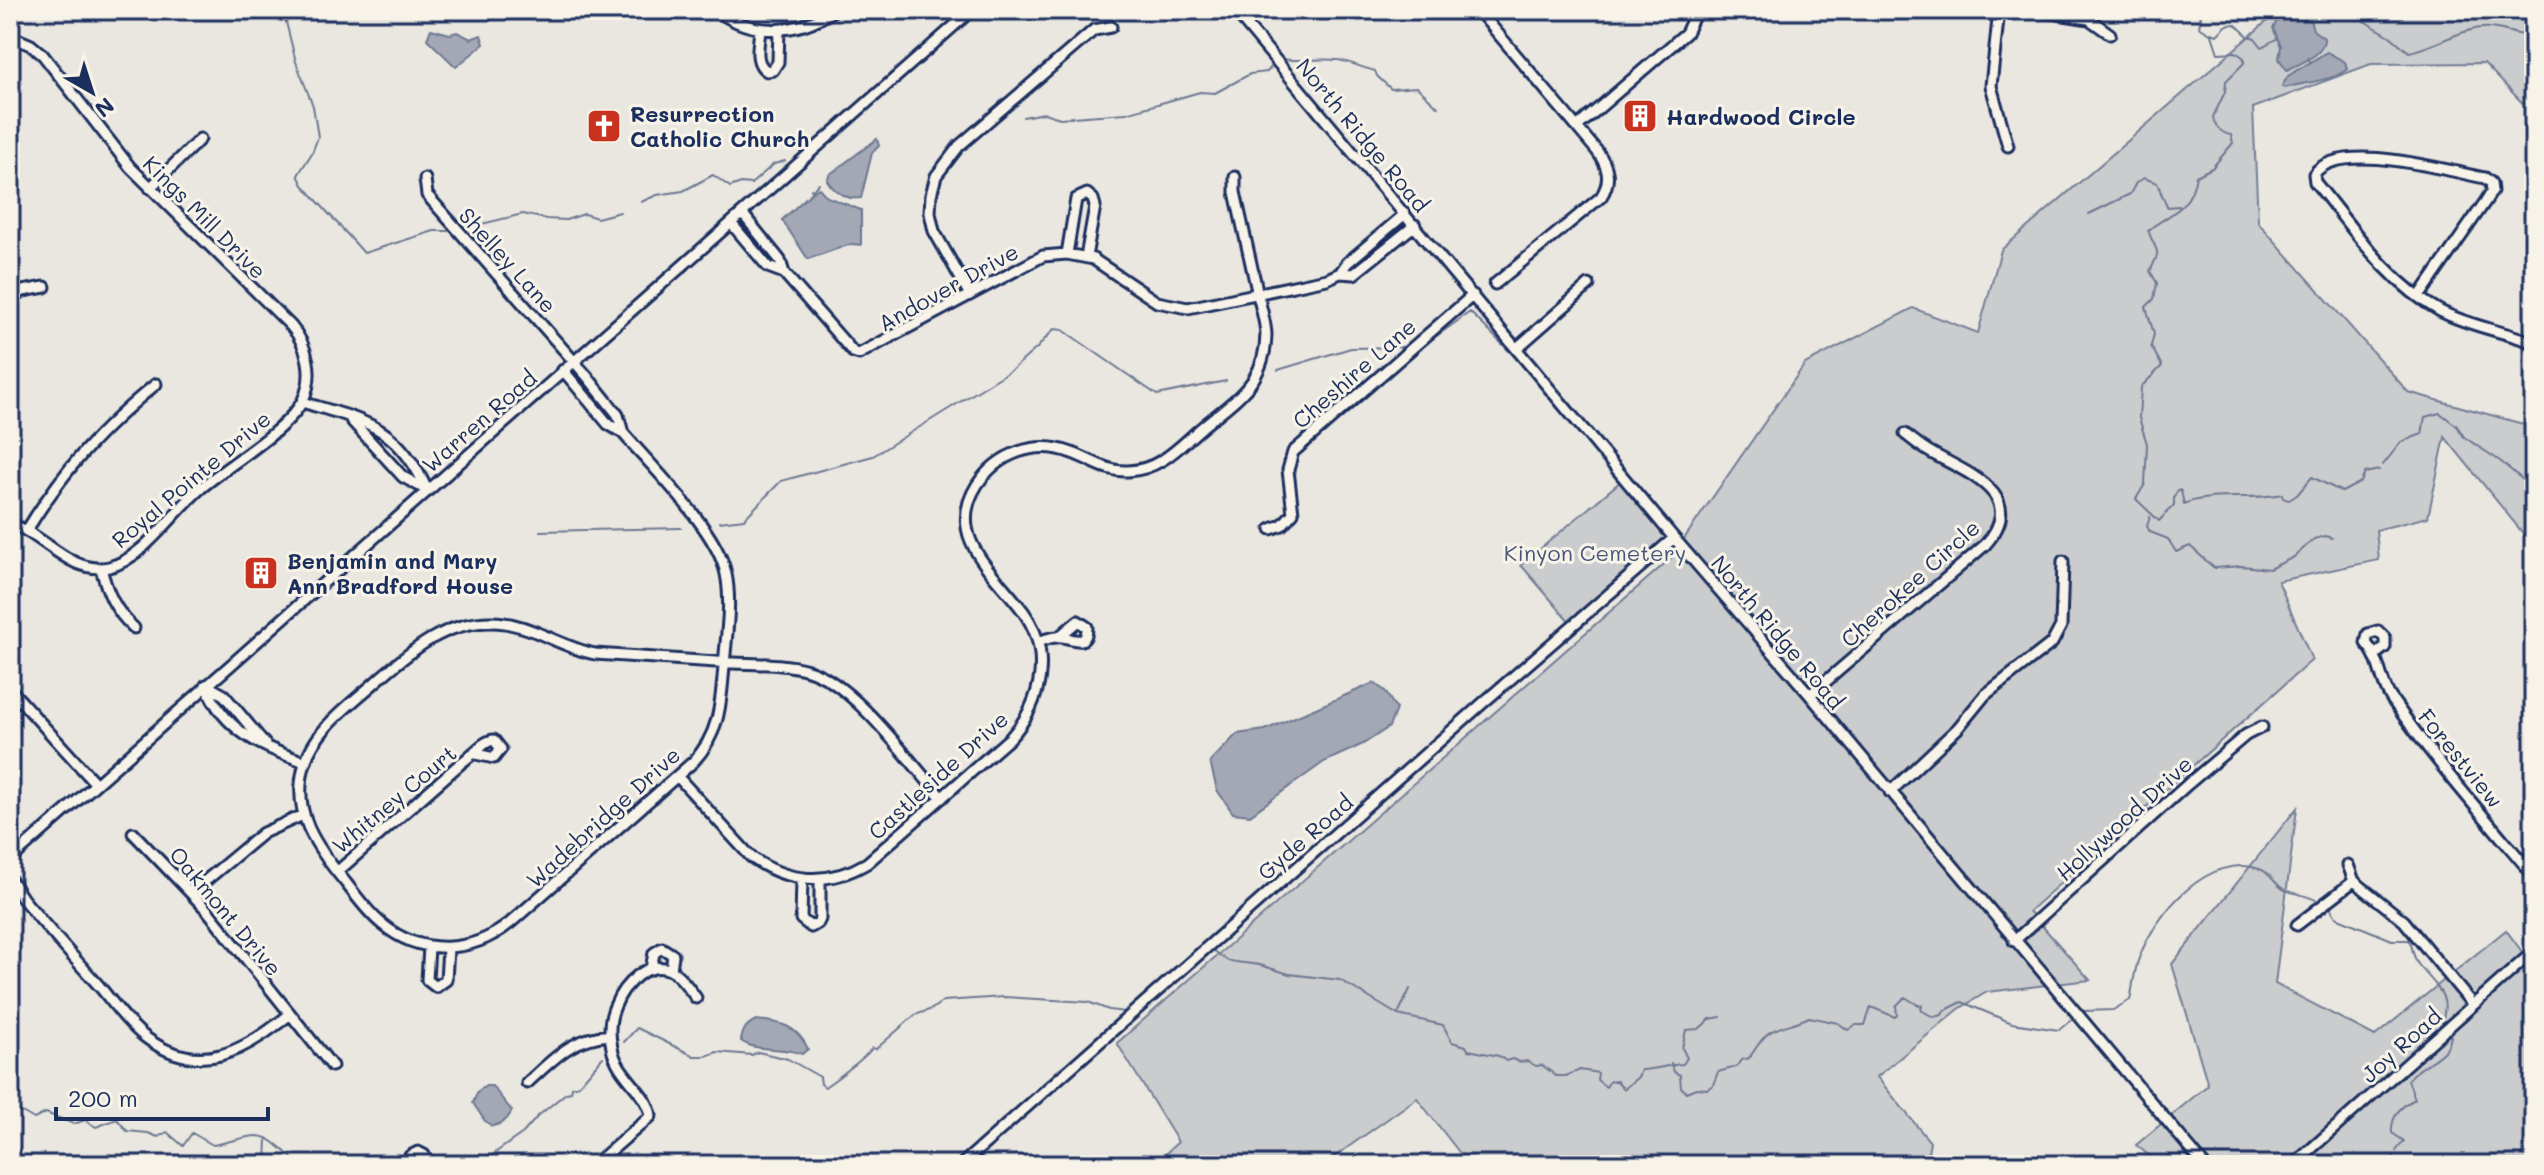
<svg xmlns="http://www.w3.org/2000/svg" width="2544" height="1175" viewBox="0 0 2544 1175" font-family="Mali,sans-serif">
<rect width="100%" height="100%" fill="#eae7e0"/>
<filter id="ink" filterUnits="userSpaceOnUse"><feTurbulence type="fractalNoise" baseFrequency=".0125" numOctaves="2"/><feDisplacementMap in="SourceGraphic" scale="16" xChannelSelector="R" yChannelSelector="G"/><feConvolveMatrix kernelMatrix="1 2 1 2 8 2 1 2 1" color-interpolation-filters="sRGB"/></filter>
<g filter="url(#ink)">
<path fill="#cbcccd" stroke="#737e96" stroke-width="2" d="M2280 10H2534V115L2484 63 2371 64 2253 108 2258 222 2408 392 2534 427V547L2445 437 2428 517 2376 530 2379 560 2278 581 2312 660 2029 911 2090 980 1987 992 1959 1009 1877 1077 1930 1142 1926 1165H1469L1417 1098 1323 1165H1153L1178 1142 1117 1043 1670 559 1805 364 1913 308 1978 333 2001 250Z
M1621 481 1669 538 1570 622 1521 565Z
M2297 808 2275 984 2375 1036 2506 930 2534 968V1165H2161L2136 1145 2208 1085 2172 964Z"/>
<path fill="#a3a8b4" stroke="#6d7892" stroke-width="2" d="M2288 10H2307L2313 30 2324 38C2325 55 2300 63 2287 70L2279 59 2281 46 2273 28 2280 16Z
M431 29 450 34 457 32 471 39 481 35 484 44 456 67 427 39Z
M2327 52 2345 62 2347 69C2335 81 2303 82 2285 88L2282 86 2288 76Z
M877 139 879 146 872 153 861 198C847 200 834 192 827 180L829 175Z
M819 188 827 197 861 210V245L851 244 808 259 782 220 811 193Z
M1374 683 1385 691 1396 709 1389 727 1363 744 1324 762 1250 815 1233 813 1217 790 1210 762 1237 734 1265 730Z
M756 1020C780 1022 797 1025 808 1049L802 1054C783 1046 758 1053 741 1041 743 1029 746 1025 756 1020Z
M486 1086H492L512 1111C507 1120 503 1124 492 1126L485 1121 473 1103 478 1091Z"/>
<g fill="none" stroke-linecap="round" stroke-linejoin="round">
<path stroke="#6d7892" stroke-width="2" d="M283 10 296 62 313 106 318 137 312 153 298 175 303 185 364 253 434 231H448
M2195 10 2201 17 2199 27 2212 35 2218 53 2236 52 2244 58V63L2226 81 2225 92 2213 117C2214 127 2223 134 2231 135L2233 143 2212 168 2196 176C2190 210 2172 212 2148 230 2156 254 2163 247 2150 271L2157 283 2154 299 2146 307 2154 334 2151 346 2162 366 2141 387 2139 418 2147 444 2145 484 2136 499 2159 521 2174 505V497L2178 490 2181 491 2184 504C2211 492 2253 501 2282 494L2283 498 2289 500 2297 495 2312 477 2342 492 2361 482 2365 473 2379 470
M2353 10 2364 21 2390 36 2409 52C2435 47 2465 26 2490 28 2505 29 2516 36 2534 36
M2211 33 2217 35 2227 25 2235 24 2248 36 2255 38 2262 47 2276 39
M2308 58 2311 63
M1281 59C1298 62 1319 58 1338 60 1350 62 1363 68 1375 71L1377 76 1391 89 1417 87 1438 107
M1023 117 1044 113 1060 118 1126 113 1200 92 1215 93 1250 74 1267 72 1273 65
M811 189 812 191 819 183
M641 202 657 195 683 191 713 175 730 187 741 183 751 184 774 164 785 161
M2089 214 2130 194 2136 183 2144 178 2157 183 2167 207 2179 206
M465 228 523 214 546 219 566 220 584 214 597 218 620 212
M1420 348 1470 312 1522 364
M1278 370 1351 348 1402 347
M2383 465 2401 442 2422 434 2425 417 2440 413 2457 426 2464 437 2500 461 2534 489
M2150 517 2147 526 2150 532 2168 539 2176 552 2190 546 2214 568 2242 566 2269 569 2294 557 2314 539 2326 536 2332 538
M719 522 744 519 781 481 873 456 1013 369 1038 347 1054 329 1063 330 1157 395 1226 381
M540 531 681 528
M2331 909 2336 917 2392 940H2409C2413 947 2413 958 2418 964 2433 984 2452 994 2442 1021L2444 1025
M1214 951 1228 961 1260 965 1289 974 1340 980 1398 1015 1443 1025 1452 1042 1466 1046 1468 1050 1499 1056 1506 1061 1512 1059 1520 1062 1527 1061 1536 1066 1542 1065 1556 1076H1566L1580 1070 1598 1073 1597 1080 1606 1087 1610 1081H1617L1624 1089 1638 1077 1641 1070C1657 1069 1668 1065 1683 1064L1687 1058 1682 1048 1686 1030 1699 1029 1710 1019 1721 1017
M1186 959 1198 948
M2083 1011 2113 1010 2130 1000C2133 987 2134 971 2139 958 2155 915 2209 849 2262 870 2271 874 2276 886 2285 890 2297 894 2309 896 2320 902
M1398 1014 1410 989
M624 1042 637 1028 694 1056H706L717 1052 752 1055 758 1052 788 1059 820 1077 821 1084 825 1087C837 1078 866 1058 872 1048L876 1049 915 1015 932 1009 943 1001 1004 997 1088 1002 1109 1010 1125 1012 1178 966
M1671 1063 1674 1072 1680 1075 1681 1087 1686 1092 1696 1088 1707 1089 1713 1085 1718 1072 1736 1067 1741 1060 1749 1058C1756 1049 1763 1034 1774 1030 1785 1025 1797 1023 1809 1017L1838 1023 1848 1030 1855 1025H1865L1871 1007 1895 1017 1897 1015 1896 1006 1905 997 1918 1005H1922L1921 1010 1933 1017 1942 1015 1944 1011 1962 1002 2012 1023 2059 1030 2072 1019
M10 1113 22 1112 34 1119 46 1113 74 1124 85 1120 96 1127 117 1119 127 1131 148 1133 158 1137 167 1132 183 1146 192 1133 213 1145C264 1135 258 1125 299 1165
M2396 1151 2404 1141 2392 1133C2391 1115 2401 1106 2415 1099L2408 1080C2420 1063 2452 1057 2451 1033
M2393 1155 2397 1165
M492 1160 501 1165
M266 1165 267 1138
M488 1165 492 1155 523 1133 538 1116 566 1093 571 1092 572 1087 579 1085 603 1057"/>
<g stroke="#1b2f5e" stroke-width="15">
<path id="minor" d="M716 10C753 37 797 35 834 10
M1234 10 1674 538 1810 695 2204 1165
M1478 10 1597 151C1608 166 1612 180 1601 197L1495 284
M1999 10 1991 86 2008 146
M2033 10 2089 19 2110 34
M760 29C759 44 753 63 767 71L773 70 778 62 779 30
M10 36 31 45 43 55 130 167 291 326C308 346 315 375 303 400 287 431 229 464 201 488 175 510 142 560 109 567 69 575 45 534 10 524
M1577 127 1686 33 1693 18 1692 10
M425 179 427 195 586 375 618 415 623 433
M150 188 200 139
M742 213 780 260 784 273 853 352 859 354 1043 256 1067 254 1093 259 1157 302 1188 308 1327 279 1340 273 1354 274 1415 225
M731 223 768 267 784 273
M1067 254 1076 199 1087 194 1093 199 1095 206 1086 257
M1340 273 1347 263 1405 214
M970 295 934 231 930 213 931 195 936 176 959 146 1094 30 1111 27
M2419 297 2485 202 2492 191 2491 183 2485 178C2447 171 2339 139 2314 174L2315 182C2352 227 2387 282 2440 311 2469 326 2503 331 2534 343
M10 299 23 291 45 287
M1517 348 1589 285
M563 370 608 424 623 433C653 468 718 531 726 574 732 603 726 637 724 666 721 702 720 734 693 762L510 923C472 954 420 956 382 924 368 913 357 897 346 883 316 847 290 812 305 763 317 726 353 703 380 678 413 649 445 622 491 622 530 622 558 647 595 654L716 662 733 663C757 664 784 663 808 670 853 683 909 761 942 798
M302 402C365 421 398 425 427 490
M351 420 403 477 427 490
M1271 529 1282 525 1293 513 1288 470 1293 452 1473 295
M27 530C65 468 100 430 156 384
M101 568C107 592 115 611 134 628
M1038 642C1044 640 1051 637 1057 637 1070 635 1087 651 1087 627L1078 621 1060 636
M2376 654 2385 647V638L2378 631 2368 634 2366 643C2381 659 2379 680 2391 698 2434 760 2485 818 2534 876
M206 685C223 730 262 748 306 762
M206 685 224 695 265 744
M10 689 96 784
M1810 695 1985 545C2031 494 1964 472 1930 452 1921 447 1913 440 1905 434
M677 776 751 857C787 883 828 886 867 863L1010 738C1043 702 1052 651 1023 611 995 573 944 537 977 485 998 453 1036 439 1072 453 1092 460 1106 472 1128 471 1159 470 1178 448 1200 429 1217 414 1240 399 1253 380 1262 366 1266 350 1266 334 1265 318 1259 302 1256 286 1249 255 1242 223 1235 192V177
M1890 792 1958 728 1985 695 2052 643 2061 626 2063 561
M133 833 207 910 332 1066
M10 860 972 10
M2348 865 2354 881
M337 872 461 763C472 756 484 740 494 740L501 749 494 758 476 754
M10 879 23 899C48 929 74 958 100 987 114 1004 128 1024 145 1037 199 1078 245 1051 289 1015
M802 879 801 919 811 927 818 923 820 919V879
M192 892 263 833 303 815
M2297 925 2354 881 2404 921 2473 1005
M2014 941 2188 784 2246 735 2262 727
M429 947 427 980 436 987 446 980 448 948
M651 969 654 953 662 948 673 955 671 970
M527 1083C555 1058 571 1038 610 1035
M406 1165 410 1156 418 1152 424 1155 428 1165
M600 1165V1160L651 1116C648 1092 617 1076 612 1048 609 1034 609 1019 615 1006 623 985 648 958 672 971 681 976 690 990 696 998
M961 1165 1484 702 1674 538
M2293 1165 2534 951"/>
</g>
<use href="#minor" stroke="#f7f3e8" stroke-width="9"/>
</g>
</g>
<defs>
<g id="building-square" transform="scale(1.8)"><rect x="-9" y="-9" width="18" height="18" rx="4" fill="#c8321e" stroke="#f7f3e8"/><path d="M-4-6H4V6H1V3H-1V6H-4ZM-2.5-4.3h1.7v1.8h-1.7ZM.8-4.3h1.7v1.8H.8ZM-2.5-1h1.7V.8h-1.7ZM.8-1h1.7V.8H.8Z" fill="#fff"/></g>
<g id="church-square" transform="scale(1.8)"><rect x="-9" y="-9" width="18" height="18" rx="4" fill="#c8321e" stroke="#f7f3e8"/><path d="M-1.2-6h2.4v3.5h3.3v2.4h-3.3V6h-2.4V-.1h-3.3v-2.4h3.3Z" fill="#fff"/></g>
</defs>
<g fill-rule="evenodd">
<use href="#building-square" x="1640" y="116"/>
<use href="#church-square" x="604" y="126"/>
<use href="#building-square" x="261" y="573"/>
</g>
<g text-anchor="middle" dominant-baseline="central" stroke-width="6" stroke-linejoin="round" paint-order="stroke">
<g font-size="22" font-weight="bold" fill="#1b2f5e" stroke="#f7f3e8" text-anchor="start">
<text x="630" y="113">Resurrection<tspan x="630" dy="25">Catholic Church</tspan></text>
<text x="1666" y="116">Hardwood Circle</text>
<text x="287" y="560">Benjamin and Mary<tspan x="287" dy="25">Ann Bradford House</tspan></text>
</g>
<g font-size="22" fill="#1b2f5e" stroke="#f7f3e8">
<text transform="translate(1363 135) rotate(50)">North Ridge Road</text>
<text transform="translate(205 217) rotate(45)">Kings Mill Drive</text>
<text transform="translate(508 260) rotate(48)">Shelley Lane</text>
<text transform="translate(948 287) rotate(-29)">Andover Drive</text>
<text transform="translate(1354 373) rotate(-41)">Cheshire Lane</text>
<text transform="translate(479 421) rotate(-41)">Warren Road</text>
<text transform="translate(191 479) rotate(-40)">Royal Pointe Drive</text>
<text transform="translate(1910 583) rotate(-42)">Cherokee Circle</text>
<text transform="translate(1778 632) rotate(50)">North Ridge Road</text>
<text transform="translate(2461 758) rotate(51)">Forestview</text>
<text transform="translate(938 775) rotate(-42)">Castleside Drive</text>
<text transform="translate(394 799) rotate(-40)">Whitney Court</text>
<text transform="translate(603 817) rotate(-42)">Wadebridge Drive</text>
<text transform="translate(2124 818) rotate(-42)">Hollywood Drive</text>
<text transform="translate(1305 837) rotate(-41)">Gyde Road</text>
<text transform="translate(226 911) rotate(50)">Oakmont Drive</text>
<text transform="translate(2401 1045) rotate(-42)">Joy Road</text>
</g>
<g font-size="22" fill="#47567a" stroke="#f7f3e8">
<text x="1595" y="552">Kinyon Cemetery</text>
</g>
</g>
<rect width="2544" height="1175" fill="none" stroke="#f7f3e8" stroke-width="40"/>
<rect x="20" y="20" width="2504" height="1135" fill="none" stroke="#1b2f5e" stroke-width="3" filter="url(#ink)"/>
<g transform="translate(92 92) rotate(141)" stroke="#f7f3e8" stroke-width="6" paint-order="stroke">
<path d="M0-6L14 30L0 20L-14 30Z" fill="#1b2f5e"/>
<text y="-12" font-size="22" font-weight="bold" text-anchor="middle" fill="#1b2f5e">N</text>
</g>
<path d="M56 1107v12h212v-12" fill="none" stroke="#1b2f5e" stroke-width="4"/>
<text x="68" y="1107" font-size="24" fill="#1b2f5e" stroke="#f7f3e8" stroke-width="6" paint-order="stroke">200 m</text>
</svg>
